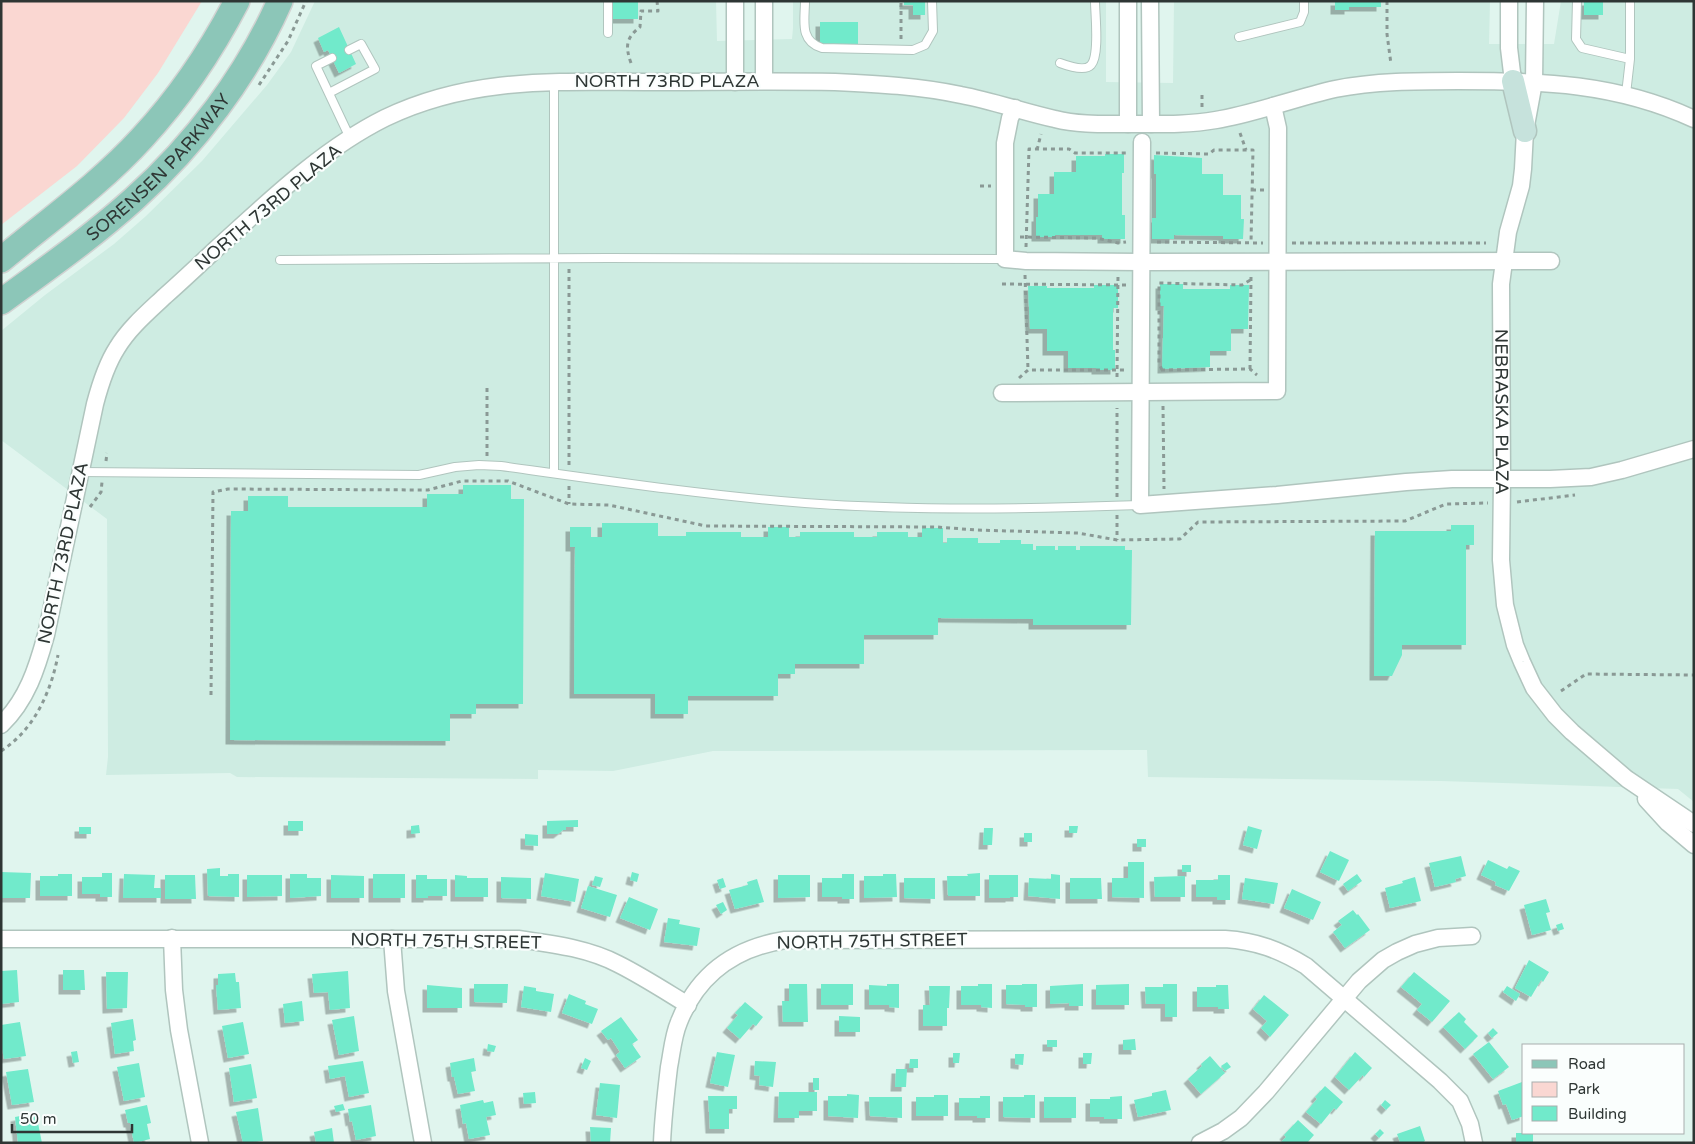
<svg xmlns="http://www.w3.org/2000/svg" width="1695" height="1144" viewBox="0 0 1695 1144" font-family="'Varela Round',sans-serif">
<defs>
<filter id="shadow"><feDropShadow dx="-4.5" dy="4.5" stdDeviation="0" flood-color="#0004"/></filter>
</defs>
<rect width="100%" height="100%" fill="#e0f5ee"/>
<path fill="#ceece2" d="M315 1H716L717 41 792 39 793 28V1H1106V82L1173 83 1174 1H1490L1489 44H1554L1561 1H1694V802L1678 789 1441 781 1148 777 1147 750 713 751 613 771 538 770V779L237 777 230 773 106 775 108 757 107 519 1 440V331L45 295 114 244 146 216 202 161 267 85 291 52Z"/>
<path fill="#fad7d2" d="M1 1H202L158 73 124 118 77 166 1 225Z"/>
<path fill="#71eacb" filter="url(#shadow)" d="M613 1H638V19H613Z
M904 1H925V15H913V5H904Z
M1335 1H1381V7H1349V10H1335Z
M1584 1H1603V15H1584Z
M820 22H858V45L820 44Z
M339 27 356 64 339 73 328 50 324 52 318 38Z
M1105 154H1124V173H1122V215H1125V239H1102V235H1055V237H1036V217H1038V194H1054V172H1076V156H1105Z
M1154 155 1202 158V174H1223V195H1241V219H1244L1243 239H1223V236L1174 235V239H1152V218H1156V174H1154Z
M1160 284H1183V289H1230V285H1249L1248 329H1231V351H1210V367L1162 369 1164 306H1160Z
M1094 285H1118V308H1113V350H1115V370H1096V368H1068V351H1047V329H1030L1028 286H1047V288H1094Z
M463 485H511V499H524L523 704H476V714H450V741L230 740 231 511H248V496H288V507H427V494H463Z
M602 523H658V536H686V532H741V537H768V527H789V537H800V532H854V537H877V532H908V537H922V528H943V543H947V538H978V543H1000V540H1021V544H1033V550H1036V546H1055V550H1058V546H1076V550H1080V546H1125V550H1132L1131 625H1033V619L938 618V635H864V664H795V674H778V696H688V714H655V694H574L575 547H570V527H591V537H602Z
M1451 525H1474V545H1466V645H1402V655L1392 676H1374L1375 531H1451Z
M578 820V827H566V830H563L558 834H547V821Z
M288 821H303V831H288Z
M419 825 420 833 411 834V826Z
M1069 826H1078L1077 833H1069Z
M1248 826 1262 830 1257 849 1243 845Z
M79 827H91V834H79Z
M984 828H993L992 845H983Z
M1024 833H1032V842H1024Z
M525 834 538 835V846L525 845Z
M1137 839H1146V847H1137Z
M1330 851 1349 860 1339 881 1320 872Z
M1461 856 1466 876 1455 879 1456 882 1435 887 1429 863Z
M1488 860 1507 869 1509 866 1520 871 1509 891 1495 885 1496 882 1481 875Z
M1128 862H1144V898L1112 897V878H1128Z
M1182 865H1191V872H1182Z
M220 868V876H228V874H239V897L208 896 207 869Z
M1 872 31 873 30 898H1Z
M632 872 639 874 637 882 630 880Z
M102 873H112V897H100V894H82V877H102Z
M545 873 579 879 575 902 541 896Z
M980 873V896H948L947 876H968L967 874Z
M58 874H72V896H40V876H58Z
M124 874 155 875 154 888H161V898H123Z
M290 874H307V878H321V896L290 898Z
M373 874H405V898H373Z
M842 874H854V899H842V897H822V878H842Z
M883 874H896L897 897 864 898V876H883Z
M1051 874 1060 875V899L1028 896 1029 878 1051 879Z
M1357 874 1362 881 1348 891 1343 884Z
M165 875H195L196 899H165Z
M247 875H282V896L247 897Z
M331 875 364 876V898H331Z
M416 875H427V879H447V896H428V898H416Z
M455 875 467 876V878H488V897H455Z
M778 875H810V897L778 898Z
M989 875H1018V897H1010V898H989Z
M1218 875H1230V900H1217V897H1196V880H1218Z
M595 876 603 878 600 887 592 885Z
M1185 876V897H1155L1154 877Z
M501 877 531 878V899L501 898Z
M1415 877 1421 901 1390 908 1385 888 1403 883 1402 881Z
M723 878 726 887 720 889 717 880Z
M904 878H935V899L904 898Z
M1070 878H1101L1102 899H1070Z
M1245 878 1278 883 1274 904 1242 899Z
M757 879 764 902 735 909 729 890 748 885 747 882Z
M588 886 617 895 610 917 581 908Z
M1292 889 1321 902 1313 920 1284 908Z
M629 897 658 909 650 930 620 918Z
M1546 899 1550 912 1546 913 1551 930 1532 935 1524 905Z
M723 902 727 910 721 914 716 905Z
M1353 910 1357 915 1358 914 1370 930 1345 948 1333 932 1342 925 1338 921Z
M668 918 680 920 679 924 700 928 697 946 664 942Z
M1562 923 1564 929 1558 931 1556 925Z
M1529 960 1549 972 1543 982 1541 980 1531 997 1515 988Z
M17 970 19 1002 1 1004V971Z
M63 970H84L85 990H63Z
M348 971 350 1008 330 1010 328 992 314 993 312 974Z
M106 972H128L127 1008 107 1009Z
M1414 972 1450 1001 1432 1022 1417 1010 1422 1004 1401 987Z
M235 973 236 982H239L241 1008 218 1010 216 985H218V974Z
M474 984H508L507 1003 474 1002Z
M789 984H807L808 1022H783L782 1001H789Z
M821 984H853V1005H821Z
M887 984H899V1008L889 1007V1005H869V985L887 986Z
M978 984H992V1008L981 1007V1005H961V986H978Z
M1022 984H1037V1007H1025V1005L1006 1004V985H1022Z
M1083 984V1006H1069V1003L1050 1004V986Z
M1129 984V1005H1096V985Z
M1163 984H1177V1017H1165V1004H1146L1145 987H1163Z
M427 985 462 988V1008H427Z
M1216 985H1228L1229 1009H1218V1007H1197V987H1216Z
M524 986 536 988V991L554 994 551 1012 521 1007Z
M929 986H950L949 1008H947V1026H923V1005H930Z
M1507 986 1520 994 1516 1001 1503 992Z
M569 994 586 1001 585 1004 598 1009 592 1024 562 1013Z
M1264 995 1289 1015 1270 1037 1261 1028 1267 1021 1253 1009Z
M302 1001 304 1021 285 1023 283 1004Z
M745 1002 763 1017 756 1026 753 1024 740 1039 727 1028 738 1015 735 1013Z
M1459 1012 1466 1019 1464 1022 1478 1036 1465 1049 1443 1027Z
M354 1016 359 1051 339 1055 332 1020Z
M839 1016 860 1017V1032H839Z
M621 1017 638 1040 632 1044 641 1057 625 1068 616 1055 620 1052 611 1038 608 1040 601 1031Z
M133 1019 136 1040 133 1041 134 1051 115 1054 111 1023Z
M20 1022 26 1056 4 1059 1 1043V1025Z
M243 1022 249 1054 228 1058 222 1026Z
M1493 1028 1498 1033 1492 1038 1488 1033Z
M1135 1039 1136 1050H1123V1040Z
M1047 1040H1057V1047H1047Z
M1489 1042 1509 1067 1493 1079 1473 1054Z
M488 1044 496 1046 494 1052 487 1051Z
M77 1051 79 1062 73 1063 71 1052Z
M717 1052 735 1055 728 1087 710 1083Z
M1355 1052 1372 1068 1364 1077 1363 1075 1349 1090 1335 1077Z
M953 1053H960L959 1063H953Z
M1083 1053H1092L1091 1064H1083Z
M1015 1054H1024L1023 1065 1015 1064Z
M1210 1056 1225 1073 1201 1094 1188 1079 1202 1066 1201 1064Z
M474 1058 476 1071 471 1072 475 1091 458 1094 454 1077H452L450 1063Z
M585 1058 591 1061 587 1070 581 1068Z
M910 1059H918V1068H909Z
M363 1061 369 1093 349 1097 345 1076 330 1079 328 1066Z
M755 1061 776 1062 773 1087 759 1085 760 1076 754 1075Z
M1227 1062 1231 1067 1225 1071 1221 1066Z
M139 1063 145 1097 124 1101 117 1067Z
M251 1064 257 1098 234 1102 229 1068Z
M28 1069 34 1102 12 1105 6 1072Z
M896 1069H907L906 1087H895Z
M813 1078H819V1090H813Z
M1522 1082 1524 1087V1092L1522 1093 1524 1097V1116L1512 1120 1506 1104 1503 1105 1498 1091Z
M600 1083 620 1085 617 1118 596 1115Z
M1325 1086 1343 1102 1336 1110 1334 1108 1321 1124 1306 1112 1317 1099 1315 1097Z
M1166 1090 1171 1110 1138 1117 1134 1100 1152 1096V1093Z
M535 1092 536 1103 524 1104 523 1093Z
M779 1092H817V1111H799V1118H778Z
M847 1094 859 1095 858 1118 828 1116V1096H847Z
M934 1095H948V1116H916V1097H934Z
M1024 1095H1035V1118L1003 1117V1097H1024Z
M708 1096H737V1109H729V1129H710Z
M980 1096H990V1118H977V1116H959V1098H980Z
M1122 1096V1119H1104V1117H1090V1099H1110V1097Z
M869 1097H902V1118L870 1116Z
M1044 1097H1076V1118H1044Z
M483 1100 484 1103 493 1101 496 1115 486 1117 490 1135 469 1139 466 1123 463 1124 460 1105Z
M1385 1100 1391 1105 1386 1110 1381 1105Z
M343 1104 345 1110 336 1112 334 1106Z
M147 1105 151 1123 147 1124 150 1139 134 1143 130 1123H128L125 1110Z
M371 1105 376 1136 356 1140 352 1121 350 1122 348 1109Z
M258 1108 263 1141 243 1143 236 1112Z
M36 1113 42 1143H18L15 1117Z
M1298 1120 1314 1135 1307 1143H1280L1286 1137 1284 1135Z
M1420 1126 1425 1141 1422 1143 1400 1142 1397 1134Z
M590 1127 611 1128 610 1143H591Z
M332 1128 334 1143H316L314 1132Z
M1380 1129 1384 1133 1379 1138 1375 1134Z
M1516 1133H1533V1143H1516Z"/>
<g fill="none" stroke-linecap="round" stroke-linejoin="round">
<g stroke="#b0c5be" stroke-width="10">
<path id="lane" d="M608 1V33
M805 1C805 20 799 41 822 48L913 50 925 45 933 31 932 1
M1577 1 1576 39 1582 48 1630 59
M1239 37 1300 22 1304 12V1
M332 58 316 66 350 138
M1060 63C1068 66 1085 72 1091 65 1100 55 1095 15 1095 1
M554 81V473
M329 93 375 69 361 44 349 50
M1626 94 1630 59V1
M280 260 608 258 1005 259
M80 472 419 475 455 467 479 465 501 466C602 480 703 495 805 503 916 511 1028 509 1140 505"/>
</g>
<g stroke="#b0c5be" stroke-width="19">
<g id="street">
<path d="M735 1V82"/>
<path d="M1150 1 1151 124"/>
<path d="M1509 1V48L1513 81"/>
<path id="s1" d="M1535 1 1534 82 1525 131 1523 169 1521 186 1508 232 1501 284 1502 480 1501 560 1505 605 1515 645 1522 662 1534 688 1555 715 1572 732 1627 779 1694 824"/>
<path d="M764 81V1"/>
<path d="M1015 108 1010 118 1005 143V259L1026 261 1141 262 1551 261"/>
<path d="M1128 124V1"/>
<path d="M1142 142 1140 505 1277 495 1406 482 1452 479H1550L1591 477 1622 470 1694 449"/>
<path d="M1002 393 1277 391 1278 128 1273 106"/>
<path d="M1 725C27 700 37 668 46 635L95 404C100 385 106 365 117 348 129 328 148 312 165 296 182 281 199 265 216 249 268 202 321 150 385 118 472 76 558 82 651 82 712 82 773 81 835 82 877 84 919 86 961 95 993 101 1023 112 1055 119 1078 125 1104 124 1129 124 1158 124 1188 125 1216 120 1257 113 1295 98 1335 89 1375 81 1417 81 1458 81 1542 81 1616 83 1694 119"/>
<path d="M1646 799 1668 823 1694 845"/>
<path d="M172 938 174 990 179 1030 200 1143"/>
<path d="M1 939H518C552 944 587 948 618 964 642 976 665 991 688 1005"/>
<path d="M392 939 396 991 423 1143"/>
<path d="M662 1143C663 1117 666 1092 669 1067 672 1052 673 1036 679 1022 698 974 735 948 785 940L1225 939C1256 941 1280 950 1306 966L1440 1081 1460 1101 1470 1124 1474 1143"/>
<path d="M1200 1143 1223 1131 1241 1118 1266 1092 1359 981 1383 960 1397 952 1415 944 1438 938 1472 936"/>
</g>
</g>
<g stroke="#b0c5be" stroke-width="25">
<path id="secondary" d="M1513 81 1525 131"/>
</g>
<g stroke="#d1d3d2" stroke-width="28">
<g id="primary">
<path d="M1 260C49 220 100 184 142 138 180 97 211 51 237 1"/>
<path id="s2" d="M1 302C46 269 92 237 134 199 194 145 247 76 280 1"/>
</g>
</g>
<path stroke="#8a9995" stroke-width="3" stroke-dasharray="4 4" stroke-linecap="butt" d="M1387 1V34L1391 64
M901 39V1
M631 63C625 46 626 38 640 27L641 11H658L657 1
M259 85 288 41 306 1
M1202 95V107
M1240 133 1246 150
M1037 150 1041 134
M1156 153 1209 154 1214 150H1253L1251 243
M980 186H991
M1252 190H1264
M1020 237 1097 238 1118 243 1126 242
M1157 242 1263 243
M1292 243H1486
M1026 247 1029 149H1069L1075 153H1127
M1025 275 1028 370
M1002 284 1126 285
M1250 369 1251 277
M1161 370 1250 369 1257 375
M1162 370 1159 363V283L1242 285 1252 279
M1117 377 1118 275
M1019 378 1028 370H1127
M1163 406 1164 489
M487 456V384
M106 461 107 453
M569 465V269
M569 486V504
M1117 497V408
M1517 502 1575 495
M90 507 101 492 102 482
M1117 515V540
M1561 691 1586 674 1694 675
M211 695 213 492 228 489 428 490 462 481H508L569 504 609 505 706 526 937 527 976 530 1078 533 1117 540 1180 539 1198 522 1405 521 1446 504 1488 503
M1 751C34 730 51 692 58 655"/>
<use href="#lane" stroke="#fff" stroke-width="8"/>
<use href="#street" stroke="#fff" stroke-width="16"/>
<use href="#secondary" stroke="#c6e2dc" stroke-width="22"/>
<use href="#primary" stroke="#8cc6b8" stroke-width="25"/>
</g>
<g text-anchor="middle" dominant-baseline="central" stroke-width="4.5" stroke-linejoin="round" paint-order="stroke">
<g font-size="18" fill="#2e3634" stroke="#fafefd">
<text x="667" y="81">NORTH 73RD PLAZA</text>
<text stroke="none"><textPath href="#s2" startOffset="208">SORENSEN PARKWAY</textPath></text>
<text transform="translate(268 207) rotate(-40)">NORTH 73RD PLAZA</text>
<text stroke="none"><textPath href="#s1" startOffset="414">NEBRASKA PLAZA</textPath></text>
<text transform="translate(63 553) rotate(-78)">NORTH 73RD PLAZA</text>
<text transform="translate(446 941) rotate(1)">NORTH 75TH STREET</text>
<text transform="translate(872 941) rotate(-1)">NORTH 75TH STREET</text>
</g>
</g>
<rect width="1695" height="1144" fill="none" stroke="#2e3634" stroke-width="5"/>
<rect x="1522" y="1044" width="162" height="90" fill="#fafefd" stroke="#a8aead"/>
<rect x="1532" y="1060" width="25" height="8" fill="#8cc6b8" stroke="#a8aead"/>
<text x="1568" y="1069" font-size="15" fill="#2e3634">Road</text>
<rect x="1532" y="1082" width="25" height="15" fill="#fad7d2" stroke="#a8aead"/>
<text x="1568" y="1094" font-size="15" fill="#2e3634">Park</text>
<rect x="1532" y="1106" width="25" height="15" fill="#71eacb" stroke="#a8aead"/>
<text x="1568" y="1119" font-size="15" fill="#2e3634">Building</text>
<path d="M12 1124v8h120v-8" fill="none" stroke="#2e3634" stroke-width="2.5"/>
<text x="20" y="1124" font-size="15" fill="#2e3634" stroke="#fafefd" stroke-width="4" paint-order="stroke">50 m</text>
</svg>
